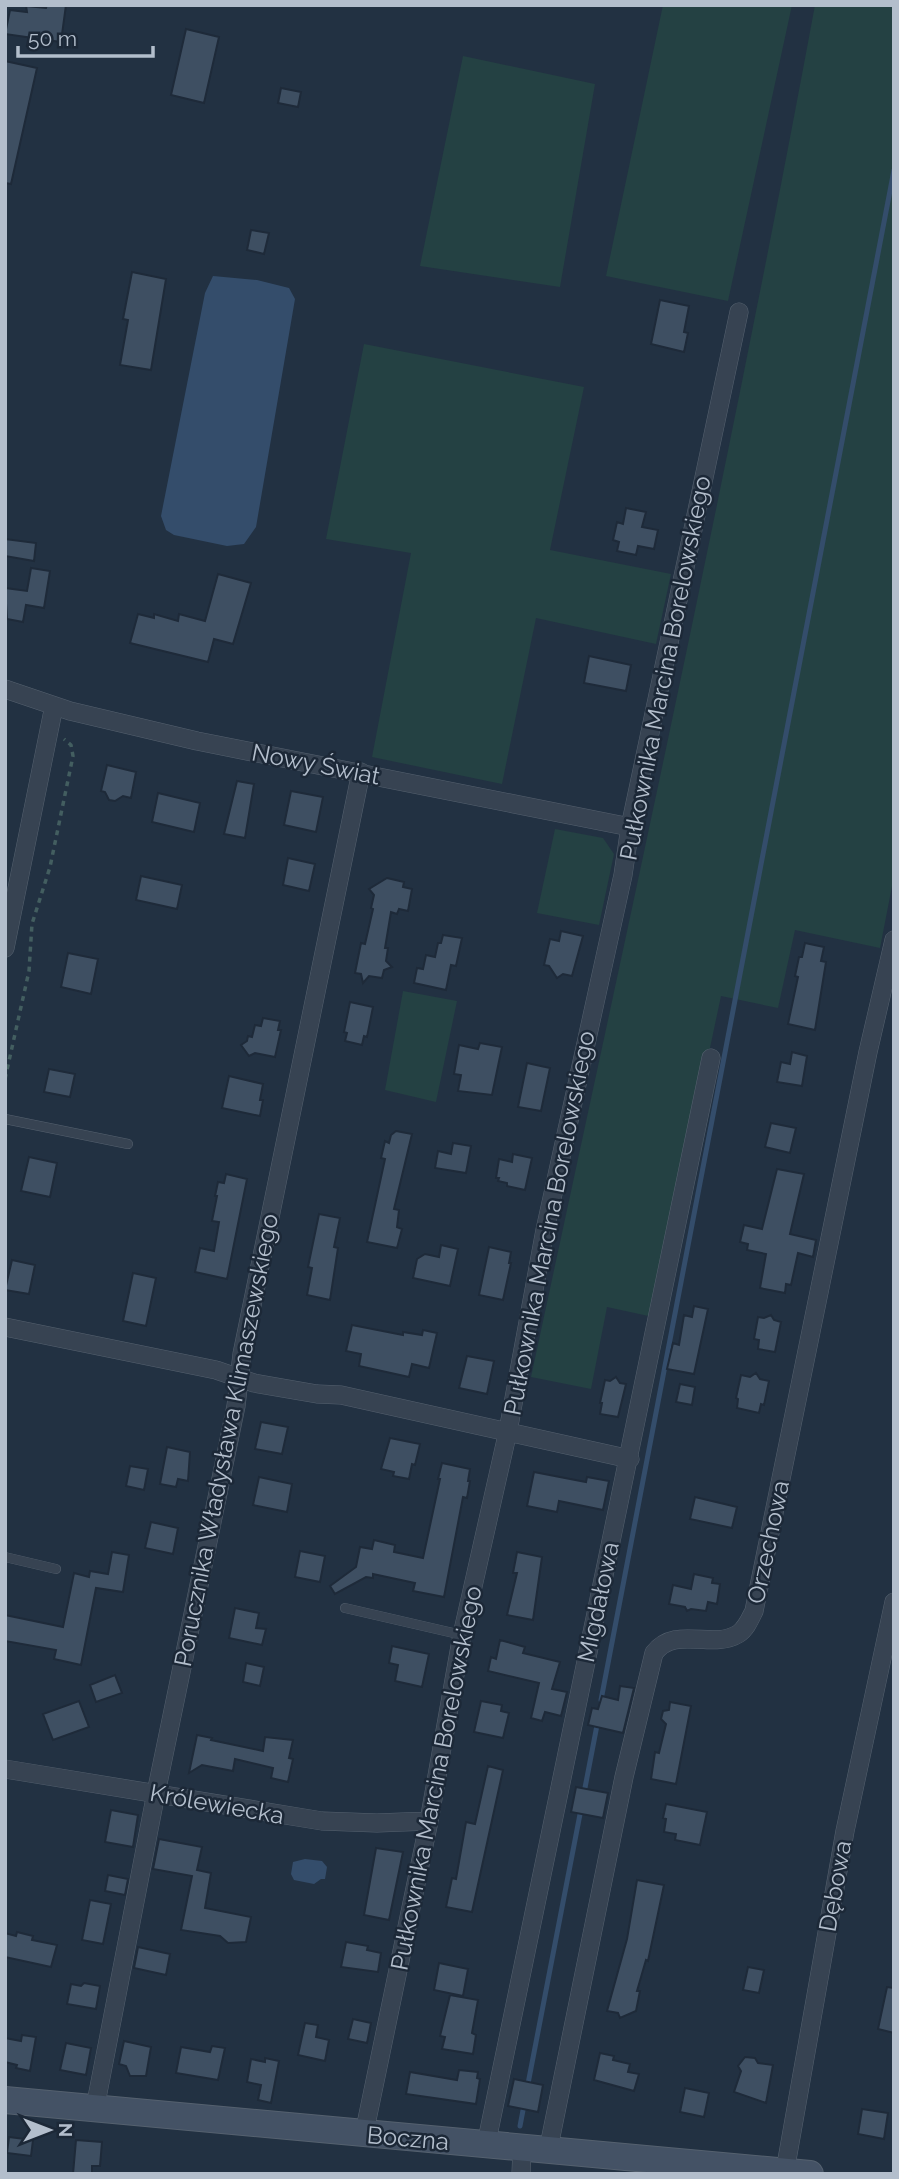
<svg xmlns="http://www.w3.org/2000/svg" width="899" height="2179" viewBox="0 0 899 2179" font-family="Raleway,sans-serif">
<rect width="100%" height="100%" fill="#223142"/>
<path fill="#244143" d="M663 5H792L728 301 606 276Z
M815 5H894V876L880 948 795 930 778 1008 721 996 653 1317 607 1307 591 1389 531 1377C629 921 730 465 815 5Z
M463 56 595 84 560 287 420 266Z
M364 344 584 387 550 550 671 574 656 644 536 618 502 784 372 757 411 553 326 539Z
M555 829 603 838 614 854 599 925 537 913Z
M403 991 457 1001 436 1102 385 1090Z"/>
<path fill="#344d6b" d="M213 276 257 280 289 288 295 299 256 527 244 544 227 546 174 535 166 530 161 516 205 293Z
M305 1859 322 1861 327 1867 325 1879H321L314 1884 294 1880 291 1874 293 1862Z"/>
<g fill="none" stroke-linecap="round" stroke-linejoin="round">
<path stroke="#344d6b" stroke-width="5" d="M601 1700 894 170
M584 1793 598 1720
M527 2089 581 1809
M520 2126 524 2105"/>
</g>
<path fill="#3e4f62" stroke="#1e2a39" stroke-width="2" d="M47 5H66L61 42 5 34 10 10 27 12 26 6 46 8Z
M186 29 219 37 204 103 171 95Z
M5 61 37 68 11 184 5 183Z
M281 88 301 92 298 107 278 103Z
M251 230 269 233 264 254 247 250Z
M132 272 166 279 151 370 120 365 128 320 123 319Z
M660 300 689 306 684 332 688 333 684 352 651 344Z
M626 508 646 512 642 527 658 530 654 549 638 546 636 555 617 551 619 542 613 540 617 522 623 524Z
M5 539 36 543 34 561 5 556Z
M31 568 50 571 44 608 26 605 23 622 7 619 5 588 27 591Z
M218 574 251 583 233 644 214 639 208 662 130 643 138 614 154 618V614L178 621 179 614 205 621Z
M589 656 631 665 626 691 584 683Z
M107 765 136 772 131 798 123 796 115 801 109 800 105 792 101 791Z
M237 781 254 784 245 838 224 834Z
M291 791 323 797 316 832 284 825Z
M158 793 200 803 194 832 152 822Z
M288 858 315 864 309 891 283 885Z
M141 876 182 885 177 909 136 900Z
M387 878 404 882 403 887 412 889 408 911 399 909 397 914 391 912 385 948H388L386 961 392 967 384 970 382 978 369 976 363 983 361 974 355 973 361 943 365 944 373 909 371 908 374 895 369 889Z
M561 931 583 936 572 976 563 974 557 978 549 966 544 965 550 939 559 941Z
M443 935 462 938 456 966 451 965 446 990 414 983 417 968 423 969 426 955 435 957 438 943H441Z
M805 943 824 947 821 961 826 962 815 1030 788 1024 798 977 795 976 799 957H802Z
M68 953 98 959 91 994 61 987Z
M350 1002 373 1007 367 1037 364 1036 362 1045 345 1041 347 1033 344 1032Z
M263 1018 280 1021 278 1030H281L275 1057 255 1053 249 1056 241 1045 247 1041 248 1036 252 1037 255 1025 261 1026Z
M480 1043 502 1047 492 1095 458 1091 461 1075 454 1074 459 1045 478 1049Z
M792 1052 807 1056 802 1086 777 1082 781 1062 790 1064Z
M527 1063 550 1068 541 1111 518 1107Z
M49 1069 75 1074 70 1097 44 1092Z
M229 1076 263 1084 260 1100H263L260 1116 222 1108Z
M771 1123 796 1128 790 1153 765 1147Z
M396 1131 412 1134 394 1209 399 1210 397 1227 402 1229 397 1248 367 1242 385 1159 381 1158 385 1141 389 1143 391 1135Z
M453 1143 471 1146 466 1173 435 1168 438 1151 451 1154Z
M513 1154 532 1158 525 1190 507 1186V1183L498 1181 499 1178H496L499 1159 512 1162Z
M29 1157 57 1163 50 1197 21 1191Z
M777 1169 804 1174 790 1234 816 1240 813 1257 798 1253 791 1285 786 1284 785 1293 760 1288 766 1254 747 1250 748 1244 740 1242 744 1225 762 1229Z
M226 1174 247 1179 227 1279 195 1272 200 1248 214 1251 219 1222 212 1221 217 1196H215L218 1182 224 1183Z
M319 1214 340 1218 334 1247 338 1248 330 1300 307 1295 312 1268 308 1267Z
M441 1245 458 1249 450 1286 413 1278 417 1259 425 1254 439 1257Z
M489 1247 511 1252 509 1263H511L503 1300 479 1295Z
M12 1260 35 1265 29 1294 5 1290Z
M133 1273 156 1278 146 1326 123 1321Z
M694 1306 708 1309 694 1374 667 1369 673 1343 679 1345 684 1315 692 1317Z
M771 1315 774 1320 781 1322 775 1352 758 1349 759 1340 754 1339 758 1317 764 1318Z
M352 1325 403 1335V1332L422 1335 423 1330 437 1333 429 1368 412 1364 409 1377 359 1366 361 1354 346 1351Z
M467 1356 494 1361 487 1394 459 1388Z
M756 1373 760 1379 769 1381 764 1405 761 1404 759 1413 737 1408 738 1399 736 1398 741 1375 750 1377Z
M616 1377 620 1383 626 1384 618 1417 600 1414 602 1403H600L605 1380 610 1381Z
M680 1384 695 1387 692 1405 676 1402Z
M261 1422 288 1427 282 1454 255 1449Z
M390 1438 420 1444 415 1465 412 1464 409 1479 393 1476 394 1472 381 1469Z
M167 1447 190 1452 188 1481 178 1479 176 1487 160 1484Z
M442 1463 470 1469 468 1481H470L467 1498 463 1497 444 1597 413 1591 415 1583 373 1574V1578L366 1577 335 1594 330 1586 356 1567 360 1547 372 1549 374 1540 395 1545 394 1552 423 1558 440 1479H438Z
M130 1466 148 1469 144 1490 126 1486Z
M534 1472 586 1482 587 1477 609 1481 603 1510 559 1501 557 1512 527 1506Z
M259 1477 292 1484 287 1512 253 1505Z
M695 1497 737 1507 732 1528 690 1519Z
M151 1522 178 1528 173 1554 145 1548Z
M300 1551 325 1556 320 1582 295 1577Z
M112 1552 129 1555 123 1592 96 1588 81 1665 54 1659 56 1650 5 1641V1615L63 1627 74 1573 89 1577 90 1571 108 1574Z
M517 1552 542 1557 533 1620 507 1615 517 1573H513Z
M694 1574 713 1578 712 1583 720 1584 717 1604 708 1602 706 1611 691 1609 687 1611 685 1607 669 1604 673 1585 691 1589Z
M235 1608 259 1613 256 1628 266 1629 262 1645 229 1638Z
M500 1640 525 1647 523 1653 560 1662 552 1689 567 1692 561 1716 545 1712 542 1721 531 1718 539 1683 488 1671 491 1657 496 1659Z
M392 1646 429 1654 422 1687 395 1681 398 1665 389 1663Z
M246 1663 264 1667 260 1686 243 1682Z
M115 1675 122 1693 96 1702 90 1685Z
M620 1686 634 1688 623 1733 588 1725 592 1708 598 1709 602 1696 618 1700Z
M79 1701 89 1727 53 1740 43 1714Z
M481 1701 502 1705 501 1711 509 1713 503 1738 474 1732Z
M670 1702 691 1706 676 1784 651 1779 655 1752 659 1753 666 1724 661 1719 663 1711 669 1710Z
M197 1735 212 1738 211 1740 263 1751 265 1737 293 1740 289 1758 293 1759 288 1782 271 1778 273 1768 235 1759 233 1771 202 1765 189 1773Z
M488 1766 503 1770 472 1912 446 1907 452 1878 456 1879 466 1822 475 1824Z
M576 1787 608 1793 603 1818 571 1812Z
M666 1804 707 1812 700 1845 675 1840 676 1834 664 1832 666 1819 663 1818Z
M111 1810 138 1815 133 1847 105 1842Z
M159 1839 202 1847 197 1870 211 1873 205 1908 251 1917 246 1942 228 1943 220 1936 181 1930 192 1876 153 1869Z
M376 1848 403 1852 389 1920 364 1915Z
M108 1875 128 1879 125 1895 105 1891Z
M637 1880 664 1885 648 1961 646 1960 637 1991H640L636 2011 620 2018 618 2013 607 2011 627 1939Z
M90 1900 111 1904 103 1944 82 1940Z
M17 1932 33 1936 32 1940 57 1945 51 1967 5 1957V1933L16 1936Z
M346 1942 368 1946 367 1950 381 1953 378 1972 341 1967Z
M138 1947 170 1954 166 1975 134 1968Z
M439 1963 468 1969 463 1996 434 1990Z
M748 1967 764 1970 759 1993 743 1990Z
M84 1983 100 1986 96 2009 67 2004 71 1984 81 1986Z
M887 1987 894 1988V2033L878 2029Z
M450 1995 478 2000 472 2033 476 2035 473 2054 442 2049 445 2037 440 2036Z
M353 2019 371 2023 367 2043 348 2039Z
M305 2023 318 2025 316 2037 329 2040 325 2061 298 2055Z
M22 2035 36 2037 30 2071 16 2068 17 2065 5 2062V2038L21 2041Z
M124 2041 151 2047 146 2076H130L126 2066 119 2064Z
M66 2043 91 2048 86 2075 60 2070Z
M212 2046 225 2048 218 2080 176 2073 181 2047 210 2052Z
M600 2053 614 2056 613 2060 630 2064 628 2072 639 2074 634 2091 594 2080Z
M745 2057 755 2058 758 2063 773 2065 766 2103 734 2092 741 2071 738 2066Z
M265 2058 279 2061 271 2103 258 2100 261 2085 247 2082 251 2059 265 2062Z
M459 2070 478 2072 477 2078 480 2079 476 2104 406 2094 410 2072 457 2080Z
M514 2079 543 2085 538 2112 508 2106Z
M685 2088 709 2093 704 2117 680 2112Z
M862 2109 888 2113 884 2139 858 2134Z
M9 2137 33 2140 31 2156 7 2153Z
M76 2140 102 2142 100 2166H92V2174H73Z"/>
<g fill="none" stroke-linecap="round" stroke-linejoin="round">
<g stroke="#55616f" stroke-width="10">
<path id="lane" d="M5 1119 128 1144
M5 1557 56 1569
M345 1608 462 1635"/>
</g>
<g stroke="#55616f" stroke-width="19">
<path id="street" d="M5 689 70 711 197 741 630 827
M5 948 54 706
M5 1327 216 1370 254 1383 317 1394 341 1395 630 1459
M5 1769 322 1821 377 1823 429 1821
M95 2108 156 1793 236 1406 242 1354 361 772
M364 2134 429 1821 462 1635 508 1431 545 1230 623 875 630 827 739 312
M486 2145 711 1058
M548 2151 624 1777 654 1653C675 1625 712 1650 738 1634 746 1629 750 1619 754 1611L868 1052 894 940
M785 2171 845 1831 894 1602
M521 2174 522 2149"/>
</g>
<g stroke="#55616f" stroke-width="28">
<path id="secondary" d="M5 2100 810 2174"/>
</g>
<path stroke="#435e60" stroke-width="3.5" stroke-dasharray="5 5" stroke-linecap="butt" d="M5 1079 29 971 32 924 50 867 73 756 71 745 64 739"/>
<use href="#lane" stroke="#374352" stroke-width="9"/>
<use href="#street" stroke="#374352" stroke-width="18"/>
<use href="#secondary" stroke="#445265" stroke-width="26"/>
</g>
<g text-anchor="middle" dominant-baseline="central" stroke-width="5" stroke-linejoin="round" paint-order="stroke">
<g font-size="24" fill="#b3becc" stroke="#1c2837">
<text transform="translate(665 668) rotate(-79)">Pułkownika Marcina Borelowskiego</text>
<text transform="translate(316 764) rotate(11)">Nowy Świat</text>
<text transform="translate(549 1223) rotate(-79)">Pułkownika Marcina Borelowskiego</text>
<text transform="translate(226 1440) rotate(-79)">Porucznika Władysława Klimaszewskiego</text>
<text transform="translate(768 1542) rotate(-78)">Orzechowa</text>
<text transform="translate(598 1602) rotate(-78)">Migdałowa</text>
<text transform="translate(436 1778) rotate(-79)">Pułkownika Marcina Borelowskiego</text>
<text transform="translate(217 1804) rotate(10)">Królewiecka</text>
<text transform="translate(835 1886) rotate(-80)">Dębowa</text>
<text transform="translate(408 2138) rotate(5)">Boczna</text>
</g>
</g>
<rect width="899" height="2179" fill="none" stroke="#b3becc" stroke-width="14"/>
<g transform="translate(49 2130) rotate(90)" stroke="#1c2837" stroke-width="5" paint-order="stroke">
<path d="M0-5L12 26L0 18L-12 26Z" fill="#b3becc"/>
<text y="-10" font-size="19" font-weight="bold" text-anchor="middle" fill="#b3becc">N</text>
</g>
<path d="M18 46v10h135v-10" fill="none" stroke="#b3becc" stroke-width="3.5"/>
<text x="28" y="46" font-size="21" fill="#b3becc" stroke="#1c2837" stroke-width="5" paint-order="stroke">50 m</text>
</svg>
